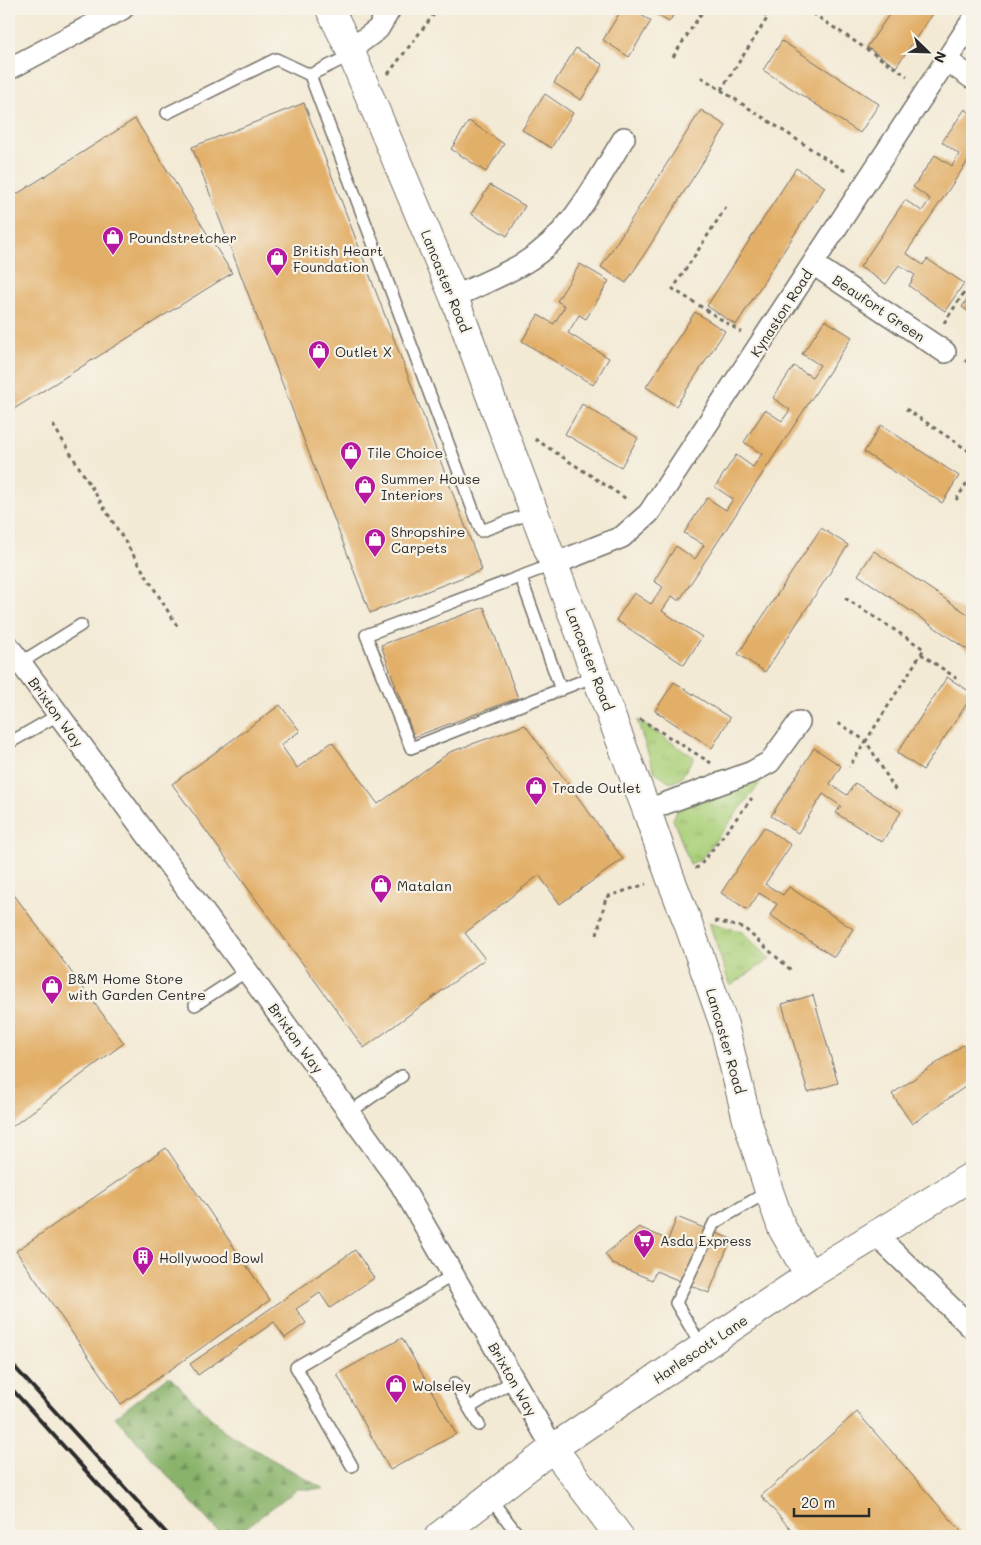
<svg xmlns="http://www.w3.org/2000/svg" width="981" height="1545" viewBox="0 0 981 1545" font-family="Mali,sans-serif">
<defs>
<pattern id="grass-tufts" width="24" height="20" patternUnits="userSpaceOnUse" patternTransform="scale(1.25)"><rect width="24" height="20" fill="#acd17b"/><path d="M3 7l-1-3M5 7V3M7 7l1-3M15 17l-1-3M17 17v-4M19 17l1-3" fill="none" stroke="#94b46a"/></pattern>
<pattern id="forest-firs" width="22" height="20" patternUnits="userSpaceOnUse" patternTransform="scale(1.25)"><rect width="22" height="20" fill="#89b36b"/><path d="M5 1l3.5 6h-7zM16 11l3.5 6h-7z" fill="#709258"/></pattern>
</defs>
<rect width="100%" height="100%" fill="#f7f3e8"/>
<filter id="ink" filterUnits="userSpaceOnUse"><feTurbulence type="fractalNoise" baseFrequency=".02" numOctaves="2"/><feDisplacementMap in="SourceGraphic" scale="10" xChannelSelector="R" yChannelSelector="G"/><feConvolveMatrix kernelMatrix="1 2 1 2 8 2 1 2 1" color-interpolation-filters="sRGB"/></filter>
<filter id="wash" filterUnits="userSpaceOnUse"><feTurbulence type="fractalNoise" baseFrequency=".0096" numOctaves="4" result="noise"/><feDisplacementMap in="SourceGraphic" scale="20" xChannelSelector="R" yChannelSelector="G"/><feGaussianBlur stdDeviation="1.12" result="paint"/><feColorMatrix in="noise" values="0 0 0 0 0 0 0 0 0 0 0 0 0 0 0 0 0 1.4 0 .05"/><feComposite in="paint" operator="in"/></filter>
<g filter="url(#wash)">
<rect width="100%" height="100%" fill="#f3ead5"/>
<path fill="url(#grass-tufts)" stroke="#6c7e53" d="M637 720 694 757 681 778 672 783 654 771Z
M767 774 701 859 690 864 673 819 678 809 749 785 759 775Z
M709 922 743 932 770 959 730 986Z"/>
<path fill="url(#forest-firs)" stroke="#5a6f4b" d="M169 1376 226 1433 324 1489H297L235 1536H222L115 1417Z"/>
<g id="blocks">
<path fill="#e2af68" d="M622 9H631L651 21 629 57 603 40Z
M647 9H677L669 22Z
M893 9H936L896 67 867 47Z
M782 41 879 104 860 133 763 70Z
M576 48 603 65 581 100 554 83Z
M545 94 573 113 551 148 522 130Z
M304 103 482 570 370 613 192 147Z
M965 109 972 114V155L906 253 923 265 927 259 964 283 945 311 909 286 915 275 899 265 886 284 860 267 905 200 922 211 930 199 913 187 935 155 952 166 959 154 942 142Z
M701 110 726 126 626 283 601 267Z
M135 119 232 273 9 412V199Z
M469 121 504 144 486 172 451 149Z
M796 168 825 187 736 325 707 306Z
M490 185 525 206 507 236 471 214Z
M580 264 609 281 586 319 579 315 568 333 609 358 593 385 522 341 538 315 554 324 565 306 557 301Z
M972 292V314L962 307Z
M695 312 725 331 676 406 646 387Z
M825 320 852 337 679 601 672 596 662 611 702 637 684 665 616 620 634 593 651 604 663 587 654 581 676 546 695 559 704 545 684 533 707 498 726 510 733 499 715 487 736 455 753 467 762 454 744 442 765 410 782 421 790 410 773 398 794 366 812 377 820 365 802 354Z
M582 404 638 438 621 467 565 434Z
M881 425 959 476 942 503 864 452Z
M821 528 848 545 765 672 738 654Z
M874 551 972 617V653L858 575Z
M484 607 518 698 414 737 381 645Z
M947 677 972 693V696L923 770 897 753Z
M674 682 730 718 712 748 655 711Z
M280 705 300 731 281 745 297 768 332 742 378 804 450 752 525 725 623 859 560 904 539 875 465 933 485 959 364 1048 172 784Z
M814 748 841 766 830 784 847 795 855 783 901 812 882 842 836 813 841 806 823 794 798 833 771 816Z
M764 827 791 845 765 884 783 895 789 887 853 929 834 957 770 915 777 904 759 893 748 910 721 893Z
M9 888 124 1043 9 1129Z
M813 995 838 1083 808 1092 782 1004Z
M963 1045 972 1058V1082L912 1124 892 1094Z
M166 1148 270 1300 121 1404 16 1251Z
M677 1217 731 1239 709 1293 656 1271 652 1280 613 1264 605 1254 639 1227 668 1240Z
M355 1250 374 1278 330 1308 320 1293 296 1309 306 1323 285 1338 274 1322 198 1375 190 1364Z
M402 1338 456 1434 390 1470 337 1374Z
M857 1412 933 1499 965 1536H797L761 1496Z"/>
</g>
</g>
<g filter="url(#ink)">
<use href="#blocks" fill-opacity="0" stroke="#716e66" stroke-width="1"/>
<g fill="none" stroke-linecap="round" stroke-linejoin="round">
<g stroke="#716e66" stroke-width="14">
<path id="lane" d="M310 75 351 55
M167 113 276 59 310 75 481 531 534 512
M554 564 366 635 411 748 595 676
M521 578 561 690
M20 663 81 625
M9 743 58 715
M195 1005 247 971
M350 1112 402 1076
M702 1347 676 1303 714 1223 769 1191
M455 1383 469 1408 514 1380
M469 1408 479 1425
M352 1466 296 1367 410 1301 453 1275
M489 1497 519 1536"/>
</g>
<g stroke="#716e66" stroke-width="24">
<path id="street" d="M350 50 378 29 390 9
M946 60 972 78
M9 69 122 9
M813 264 945 352
M454 297C477 286 502 276 524 263 571 235 596 183 624 138
M554 564 622 537 649 513 972 21
M9 647 247 971 400 1183 553 1448
M647 811 658 806 752 772 770 762 799 722
M876 1235 972 1328"/>
</g>
<g stroke="#716e66" stroke-width="30">
<path id="secondary" d="M330 9 350 50 454 297 497 414 647 811 670 877 688 923 724 1025 747 1120 769 1191 782 1228 803 1265 808 1276
M553 1448 619 1536
M439 1536 553 1448 808 1276 972 1176"/>
</g>
<path stroke="#716e66" stroke-width="3" stroke-dasharray="4 4" stroke-linecap="butt" d="M806 9 907 76
M673 57 704 9
M388 74 438 9
M701 77 845 171
M721 90 768 17 756 9
M726 207 673 289 741 332
M944 323 972 281
M965 360 972 365
M906 409 972 453
M53 425 179 629
M535 439 628 500
M956 500 972 475
M845 598 924 649 866 741 896 791
M921 654 956 678
M640 719 711 763
M838 723 866 741 849 767
M695 868 699 867 752 798
M715 921 744 928 791 970
M597 935 606 897 646 884"/>
<use href="#lane" stroke="#fff" stroke-width="11"/>
<use href="#street" stroke="#fff" stroke-width="21"/>
<use href="#secondary" stroke="#fff" stroke-width="28"/>
<path stroke="#2b2b2b" stroke-width="4" d="M9 1361 169 1536
M9 1386 145 1536"/>
</g>
</g>
<defs>
<g id="shop-pin" transform="scale(1.125)"><path d="M0 17L-7.5 6A9.5 9.5 0 1 1 7.5 6Z" fill="#b5179e" stroke="#f7f3e8"/><path d="M-5-2.5h2.3a2.7 3.5 0 0 1 5.4 0H5L5.5 6h-11ZM-1.5-2.5h3a1.5 2.3 0 0 0-3 0Z" fill="#fff"/></g>
<g id="supermarket-pin" transform="scale(1.125)"><path d="M0 17L-7.5 6A9.5 9.5 0 1 1 7.5 6Z" fill="#b5179e" stroke="#f7f3e8"/><path d="M-6-5.5h2.5l.6 2H6L4.5 2H-2.5L-4.4-4H-6ZM-1.5 3.2a1.3 1.3 0 1 0 .1 0ZM3 3.2a1.3 1.3 0 1 0 .1 0Z" fill="#fff"/></g>
<g id="building-pin" transform="scale(1.125)"><path d="M0 17L-7.5 6A9.5 9.5 0 1 1 7.5 6Z" fill="#b5179e" stroke="#f7f3e8"/><path d="M-4-6H4V6H1V3H-1V6H-4ZM-2.5-4.3h1.7v1.8h-1.7ZM.8-4.3h1.7v1.8H.8ZM-2.5-1h1.7V.8h-1.7ZM.8-1h1.7V.8H.8Z" fill="#fff"/></g>
</defs>
<g fill-rule="evenodd">
<use href="#shop-pin" x="113" y="237"/>
<use href="#shop-pin" x="277" y="258"/>
<use href="#shop-pin" x="319" y="351"/>
<use href="#shop-pin" x="351" y="452"/>
<use href="#shop-pin" x="365" y="486"/>
<use href="#shop-pin" x="375" y="539"/>
<use href="#shop-pin" x="536" y="787"/>
<use href="#shop-pin" x="381" y="885"/>
<use href="#shop-pin" x="52" y="986"/>
<use href="#supermarket-pin" x="644" y="1240"/>
<use href="#building-pin" x="143" y="1257"/>
<use href="#shop-pin" x="396" y="1385"/>
</g>
<g text-anchor="middle" dominant-baseline="central" stroke-width="4.5" stroke-linejoin="round" paint-order="stroke">
<g font-size="14" fill="#2b2b2b" stroke="#f7f3e8" text-anchor="start">
<text x="129" y="237">Poundstretcher</text>
<text x="293" y="250">British Heart<tspan x="293" dy="16">Foundation</tspan></text>
<text x="335" y="351">Outlet X</text>
<text x="367" y="452">Tile Choice</text>
<text x="381" y="478">Summer House<tspan x="381" dy="16">Interiors</tspan></text>
<text x="391" y="531">Shropshire<tspan x="391" dy="16">Carpets</tspan></text>
<text x="552" y="787">Trade Outlet</text>
<text x="397" y="885">Matalan</text>
<text x="68" y="978">B&amp;M Home Store<tspan x="68" dy="16">with Garden Centre</tspan></text>
<text x="660" y="1240">Asda Express</text>
<text x="159" y="1257">Hollywood Bowl</text>
<text x="412" y="1385">Wolseley</text>
</g>
<g font-size="14" fill="#2b2b2b" stroke="#f7f3e8">
<text transform="translate(446 281) rotate(68)">Lancaster Road</text>
<text transform="translate(879 308) rotate(34)">Beaufort Green</text>
<text transform="translate(781 313) rotate(-57)">Kynaston Road</text>
<text transform="translate(590 659) rotate(69)">Lancaster Road</text>
<text transform="translate(56 712) rotate(54)">Brixton Way</text>
<text transform="translate(296 1038) rotate(54)">Brixton Way</text>
<text transform="translate(726 1041) rotate(74)">Lancaster Road</text>
<text transform="translate(700 1349) rotate(-34)">Harlescott Lane</text>
<text transform="translate(513 1379) rotate(60)">Brixton Way</text>
</g>
</g>
<rect width="981" height="1545" fill="none" stroke="#f7f3e8" stroke-width="30"/>
<g transform="translate(928 52) rotate(113)" stroke="#f7f3e8" stroke-width="4" paint-order="stroke">
<path d="M0-4L9 19L0 12L-9 19Z" fill="#2b2b2b"/>
<text y="-8" font-size="14" font-weight="bold" text-anchor="middle" fill="#2b2b2b">N</text>
</g>
<path d="M794 1508v8h75v-8" fill="none" stroke="#2b2b2b" stroke-width="2.5"/>
<text x="801" y="1508" font-size="15" fill="#2b2b2b" stroke="#f7f3e8" stroke-width="4" paint-order="stroke">20 m</text>
</svg>
